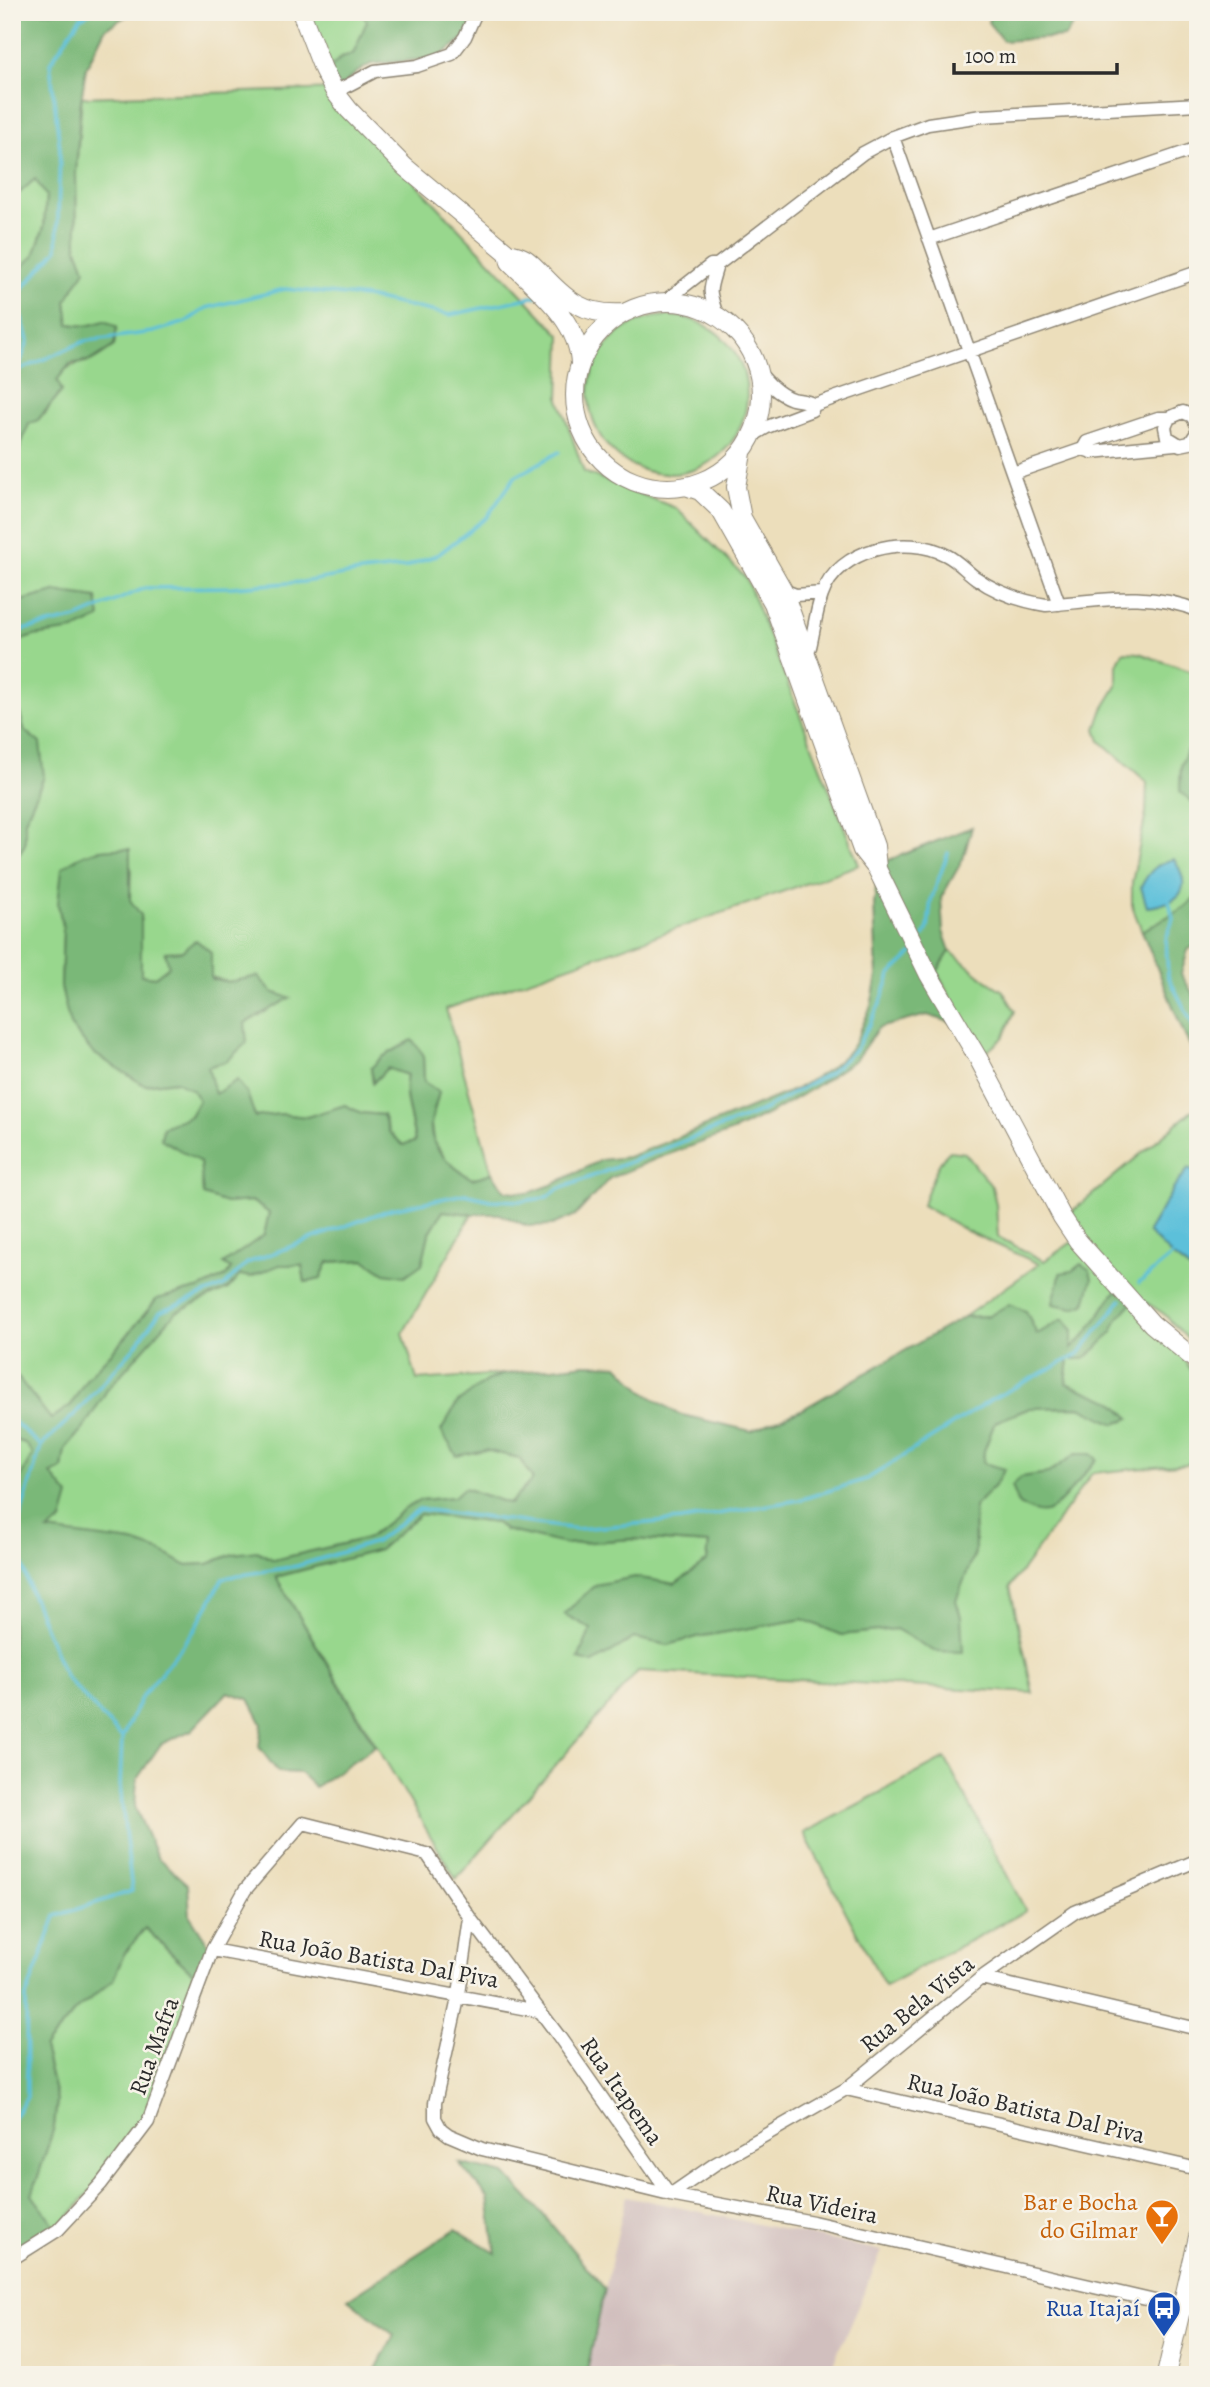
<svg xmlns="http://www.w3.org/2000/svg" width="1210" height="2387" viewBox="0 0 1210 2387" font-family="Alegreya,serif">
<rect width="100%" height="100%" fill="#f7f3e8"/>
<filter id="ink" filterUnits="userSpaceOnUse"><feTurbulence type="fractalNoise" baseFrequency=".0143" numOctaves="2"/><feDisplacementMap in="SourceGraphic" scale="14" xChannelSelector="R" yChannelSelector="G"/><feConvolveMatrix kernelMatrix="1 2 1 2 8 2 1 2 1" color-interpolation-filters="sRGB"/></filter>
<filter id="wash" filterUnits="userSpaceOnUse"><feTurbulence type="fractalNoise" baseFrequency=".00686" numOctaves="4" result="noise"/><feDisplacementMap in="SourceGraphic" scale="28" xChannelSelector="R" yChannelSelector="G"/><feGaussianBlur stdDeviation="1.57" result="paint"/><feColorMatrix in="noise" values="0 0 0 0 0 0 0 0 0 0 0 0 0 0 0 0 0 1.4 0 .05"/><feComposite in="paint" operator="in"/></filter>
<g filter="url(#wash)">
<rect width="100%" height="100%" fill="#ecdebb"/>
<path fill="#d1bfbe" d="M626 2196 882 2251 828 2375H586Z"/>
<path fill="#98d78d" stroke="#62815c" stroke-width="2" d="M306 12H360L368 21 353 54 341 57 329 69Z
M339 89 334 97 561 336 559 399 584 472 676 508 746 578 859 865 446 1009 492 1173 472 1179 449 1165 433 1139 431 1124 439 1092 424 1082 423 1054 371 1068 373 1083 387 1068 407 1075C402 1096 412 1121 415 1142L403 1145 389 1132 383 1115 361 1113 345 1105 307 1117 280 1114 255 1117 247 1093 215 1094 207 1067 245 1023 289 998 271 992 258 976 230 982 169 966 155 977 141 975 130 900 131 868 58 904 63 928 61 987 92 1052 144 1085 176 1081 192 1090 199 1100 190 1116 163 1127 186 1153 200 1162 226 1203 251 1201 269 1213 264 1235 224 1264 231 1269 226 1276 201 1288 157 1299 126 1337 87 1378 71 1405 51 1419 12 1370V866L25 844V820L44 777 25 731 12 688V643L34 636 55 592 21 601 12 599V460L17 455 29 423C59 412 46 399 57 379 66 365 75 365 90 361 98 358 106 351 114 346L117 327 105 321 86 326 69 324 66 301 85 270 77 248 76 173 82 97Z
M36 178 46 195 44 227 34 256 12 276V217L17 195Z
M589 395a79 79 0 1 1 158 0a79 79 0 1 1-158 0Z
M1123 652 1139 653 1198 674V746L1187 750 1181 766 1180 791 1198 807V896L1183 908 1142 931 1132 906V883L1146 813 1147 782 1100 741 1096 729 1103 709 1117 686V665Z
M950 951 987 981 1003 991 1015 1011 1003 1038 982 1056 937 972Z
M1198 1106V1174L1189 1168 1174 1188 1148 1232 1172 1256 1191 1271 1198 1259V1350L1164 1314 1141 1299 1159 1319 1191 1370 1198 1375V1463L1092 1473 1010 1587 1033 1693 638 1671 456 1879 276 1577 379 1550 420 1514 496 1523 565 1544 632 1539 709 1544 707 1561 675 1584 635 1577 565 1614 591 1629 593 1663 634 1638 668 1645 697 1637 803 1619 841 1635 896 1629 934 1651 961 1617 955 1600 975 1553 974 1507 994 1486 1005 1469 983 1463 984 1451 995 1422 1030 1408 1081 1407 1115 1424 1130 1418 1066 1383 1073 1330 1036 1334 1026 1311 989 1316 964 1317 1039 1264 967 1231 922 1205C931 1186 934 1165 950 1151L965 1153 992 1187 996 1204 998 1237 1044 1261 1081 1236 1068 1215Z
M443 1211 472 1214 403 1333 417 1380 504 1374 486 1381 457 1455 485 1450 519 1458 533 1479 509 1504 464 1488 454 1497 421 1500 403 1510 368 1538 274 1560 233 1554 208 1564 185 1565 162 1552 47 1531 62 1521 51 1474 62 1469 65 1449 85 1426 107 1390 176 1312 228 1289 240 1275 251 1276 279 1265H302L305 1282 320 1279 328 1262 365 1260 385 1273 422 1264 429 1234Z
M12 1439 25 1443 33 1454 12 1493Z
M945 1758 1026 1911 885 1986 804 1833Z
M145 1928 201 1981 148 2122 58 2230 32 2195 54 2127 57 2100 44 2048 75 2011 113 1980 124 1954Z"/>
<path fill="#7ab878" stroke="#527252" stroke-width="2" d="M12 12H133L105 29 86 68 80 107 76 173 77 248 85 270 66 301 69 324 86 326 105 321 117 327 114 346 92 360 70 364 57 380 62 391 38 420 29 424 17 455 12 460V276L34 256 44 227 46 196 35 179 17 195 12 217Z
M360 12H478L466 37 437 58 371 64 356 73 339 89 329 69 342 57 353 54 367 21Z
M991 12H1081L1065 37 1003 41 988 22Z
M55 592 97 598 100 618 74 630 34 636 12 643V599L21 601Z
M12 688 25 731 40 743 44 777 25 820V844L12 866Z
M1198 746V807L1180 791 1181 766 1187 750Z
M972 827 963 859 941 898 943 931 950 951 937 972 950 1022 927 1015 878 1028 856 1059 813 1088 772 1112 733 1131 658 1158 610 1178 576 1215 552 1225 527 1226 500 1214H472L443 1211 429 1234 422 1264 405 1276 385 1273 365 1260 328 1262 320 1279 305 1282 302 1265H279L251 1277 240 1275 228 1289 176 1312 107 1390 85 1426 65 1449 62 1469 51 1474 69 1496 62 1521 48 1531 133 1542 162 1552 185 1565 208 1564 233 1554 257 1551 274 1560 368 1538 403 1510 421 1500 454 1497 464 1488 510 1504 533 1479 519 1458 485 1450 457 1456 441 1431 457 1403 486 1381 504 1374 585 1364 618 1365 644 1392 678 1414 751 1431 801 1410 964 1317 989 1316 1009 1304 1026 1311 1037 1334 1063 1319 1073 1330 1071 1349C1094 1330 1099 1310 1118 1289L1138 1296 1118 1318 1112 1332 1097 1348 1084 1359H1069L1066 1383 1113 1402 1130 1418 1115 1424 1080 1407 1030 1408 995 1422 984 1451 983 1463 1005 1469 994 1486 974 1507 975 1553 956 1600 961 1617 963 1652 934 1651 896 1629 841 1635 803 1619 697 1637 668 1645 634 1638 593 1663 578 1659 591 1629 564 1614 595 1585 635 1577 675 1584 707 1561 709 1544 632 1539 565 1544 504 1530 496 1523 420 1514 379 1550 276 1577 375 1746 315 1787 300 1773 278 1772 259 1747 262 1724 249 1699 228 1692 192 1730 161 1744 137 1779 135 1807 157 1857 188 1885 190 1916 212 1950 201 1981 145 1928 124 1954 113 1980 75 2011 44 2048 57 2100 54 2127 32 2195 58 2230 12 2259V1493L33 1454 25 1443 12 1439V1370L51 1419 71 1405 87 1378 126 1337 157 1299 201 1288 226 1276 231 1269 223 1264 264 1235 269 1213 252 1201 226 1203 203 1195 200 1162 161 1139 163 1127 190 1116 199 1100 192 1090 176 1081 144 1085 92 1052 70 1025 61 987 63 928 58 904 62 868C86 850 100 848 130 849V900L141 915V975L155 977 169 966 165 952 182 951 196 940 211 952V979L230 982 258 976 272 992 290 998 245 1023 247 1042 227 1061 208 1067 215 1094 237 1080 247 1093 255 1117 280 1114 307 1117 345 1105 361 1113 383 1115 389 1132 403 1145 415 1142C413 1120 402 1097 407 1075L387 1068 373 1083 371 1068 382 1057 412 1040 423 1054 424 1082 439 1092C437 1102 432 1114 431 1124 429 1150 453 1167 472 1179L492 1173 505 1191 529 1193 554 1184 601 1160 628 1157 672 1140 796 1089 829 1069 845 1055 855 1043 871 1006 877 976 874 904 879 864Z
M1198 896V943L1188 950 1181 974 1198 1002V1060L1185 1036 1142 931 1183 908Z
M1081 1264 1090 1270 1092 1279 1085 1304 1073 1308 1053 1304C1054 1292 1060 1285 1060 1273L1072 1271Z
M1076 1454H1091L1097 1459C1086 1471 1058 1510 1046 1512 1036 1514 1028 1509 1019 1505L1012 1486 1021 1477 1048 1473Z
M459 2163 505 2174 541 2212 605 2289 586 2375H373L394 2335 348 2299 456 2229 496 2253 488 2198Z"/>
<path fill="#5cc0da" stroke="#447682" stroke-width="2" d="M1174 859C1194 890 1180 903 1147 907L1141 887C1149 871 1157 863 1174 859Z
M1189 1168 1198 1174V1259L1192 1271 1172 1256 1148 1232 1174 1188Z"/>
<g fill="none" stroke-linecap="round" stroke-linejoin="round">
<path stroke="#5cc0da" stroke-width="3.5" d="M18 371 85 341 153 332 186 322 206 308 285 289 366 297 450 315 537 296
M12 385 28 341 16 296 57 250 60 149 50 63 80 18 92 12
M12 632 77 618 145 588 232 587 303 582 361 572 406 567 439 554 487 517 515 477 559 452
M1169 900 1173 919 1166 939 1168 976 1198 1035
M924 936 928 928 931 900 948 853
M1139 1283 1172 1256 1174 1252
M12 1420 41 1446 14 1537 31 1593 65 1676 122 1738 120 1786 132 1891 56 1916 26 1997 27 2097 12 2120
M41 1446 75 1414 133 1349 160 1312 224 1286 247 1263 391 1209 465 1194 490 1200 521 1201 545 1198 559 1189 760 1112 829 1073 856 1049 881 1002 890 975 913 953
M122 1738 141 1698 194 1631 223 1578 297 1566 375 1542 419 1509 577 1529 682 1520 799 1500 867 1479 994 1398 1079 1354 1121 1300"/>
</g>
</g>
<g filter="url(#ink)">
<g fill="none" stroke-linecap="round" stroke-linejoin="round">
<g stroke="#8c8473" stroke-width="15">
<path id="street" d="M335 92 375 71 417 66 452 54 465 37 476 12
M893 137 1059 604
M929 239 1198 148
M664 302 711 265H717L863 153 893 137 928 124 982 116 1198 104
M717 316C708 287 709 293 717 265
M757 370C767 382 777 394 792 399 800 401 807 400 814 405
M1198 427 1192 416 1183 412 1169 418 1165 427 1167 437 1180 445 1190 443 1198 431
M750 437 767 427 812 410 814 405 1198 272
M1083 449 1092 452 1175 444
M1013 473 1083 449 1087 442 1158 418H1169
M783 590 796 595 822 593
M807 652 810 647C814 630 816 611 822 595 838 548 907 534 946 555 958 561 966 571 976 578 997 593 1021 601 1046 605 1097 601 1149 590 1198 611
M470 1918 459 1994 435 2103V2118L441 2129 449 2135 482 2149 670 2195 813 2222 1198 2311
M212 1950 538 2011
M981 1978 1198 2029
M846 2089 1198 2169
M12 2259 58 2230 101 2184 148 2122 212 1950 245 1890 303 1823 427 1854 470 1918 558 2035 670 2195 715 2164 846 2089 981 1978 1075 1912 1198 1860"/>
</g>
<g stroke="#8c8473" stroke-width="20">
<path id="secondary" d="M301 12 323 69 335 92 349 110 405 167 508 253C525 256 528 260 540 272 567 300 583 316 624 313
M508 253 510 262C538 290 579 321 580 364
M575 395a93 93 0 1 1 186 0a93 93 0 1 1-186 0Z
M742 453 736 487 742 518 783 590 875 846 877 868
M686 486 700 491 721 511 773 603 862 850 877 869 929 975 978 1058 1062 1217 1078 1241 1152 1324 1198 1362
M1166 2375 1198 2237"/>
</g>
<use href="#street" stroke="#fff" stroke-width="12"/>
<use href="#secondary" stroke="#fff" stroke-width="18"/>
</g>
</g>
<defs>
<g id="bar-pin" transform="scale(1.75)"><path d="M0 17L-7.5 6A9.5 9.5 0 1 1 7.5 6Z" fill="#e8710a" stroke="#f7f3e8"/><path d="M-6-5H6L.8 .8V4.5H3.5V6h-7V4.5H-.8V.8Z" fill="#fff"/></g>
<g id="bus-pin" transform="scale(1.75)"><path d="M0 17L-7.5 6A9.5 9.5 0 1 1 7.5 6Z" fill="#1a4fb4" stroke="#f7f3e8"/><path d="M-5-6H5V4H4V6H2V4H-2V6H-4V4H-5ZM-3.5-4V0h7V-4ZM-3.5 1.2v1.5H-2V1.2ZM2 1.2v1.5H3.5V1.2Z" fill="#fff"/></g>
</defs>
<g fill-rule="evenodd">
<use href="#bar-pin" x="1162" y="2216"/>
<use href="#bus-pin" x="1164" y="2308"/>
</g>
<g text-anchor="middle" dominant-baseline="central" stroke-width="5" stroke-linejoin="round" paint-order="stroke">
<g font-size="24" fill="#2b2b2b" stroke="#f7f3e8">
<text transform="translate(379 1959) rotate(10)">Rua João Batista Dal Piva</text>
<text transform="translate(917 2004) rotate(-39)">Rua Bela Vista</text>
<text transform="translate(154 2046) rotate(-70)">Rua Mafra</text>
<text transform="translate(622 2091) rotate(55)">Rua Itapema</text>
<text transform="translate(1026 2108) rotate(13)">Rua João Batista Dal Piva</text>
<text transform="translate(822 2204) rotate(12)">Rua Videira</text>
</g>
<g font-size="24" fill="#c56008" stroke="#f7f3e8" text-anchor="end">
<text x="1138" y="2202">Bar e Bocha<tspan x="1138" dy="28">do Gilmar</tspan></text>
</g>
<g font-size="24" fill="#164399" stroke="#f7f3e8" text-anchor="end">
<text x="1140" y="2308">Rua Itajaí</text>
</g>
</g>
<rect width="1210" height="2387" fill="none" stroke="#f7f3e8" stroke-width="42"/>
<path d="M954 63v10h163v-10" fill="none" stroke="#2b2b2b" stroke-width="3.5"/>
<text x="965" y="63" font-size="21" fill="#2b2b2b" stroke="#f7f3e8" stroke-width="5" paint-order="stroke">100 m</text>
</svg>
